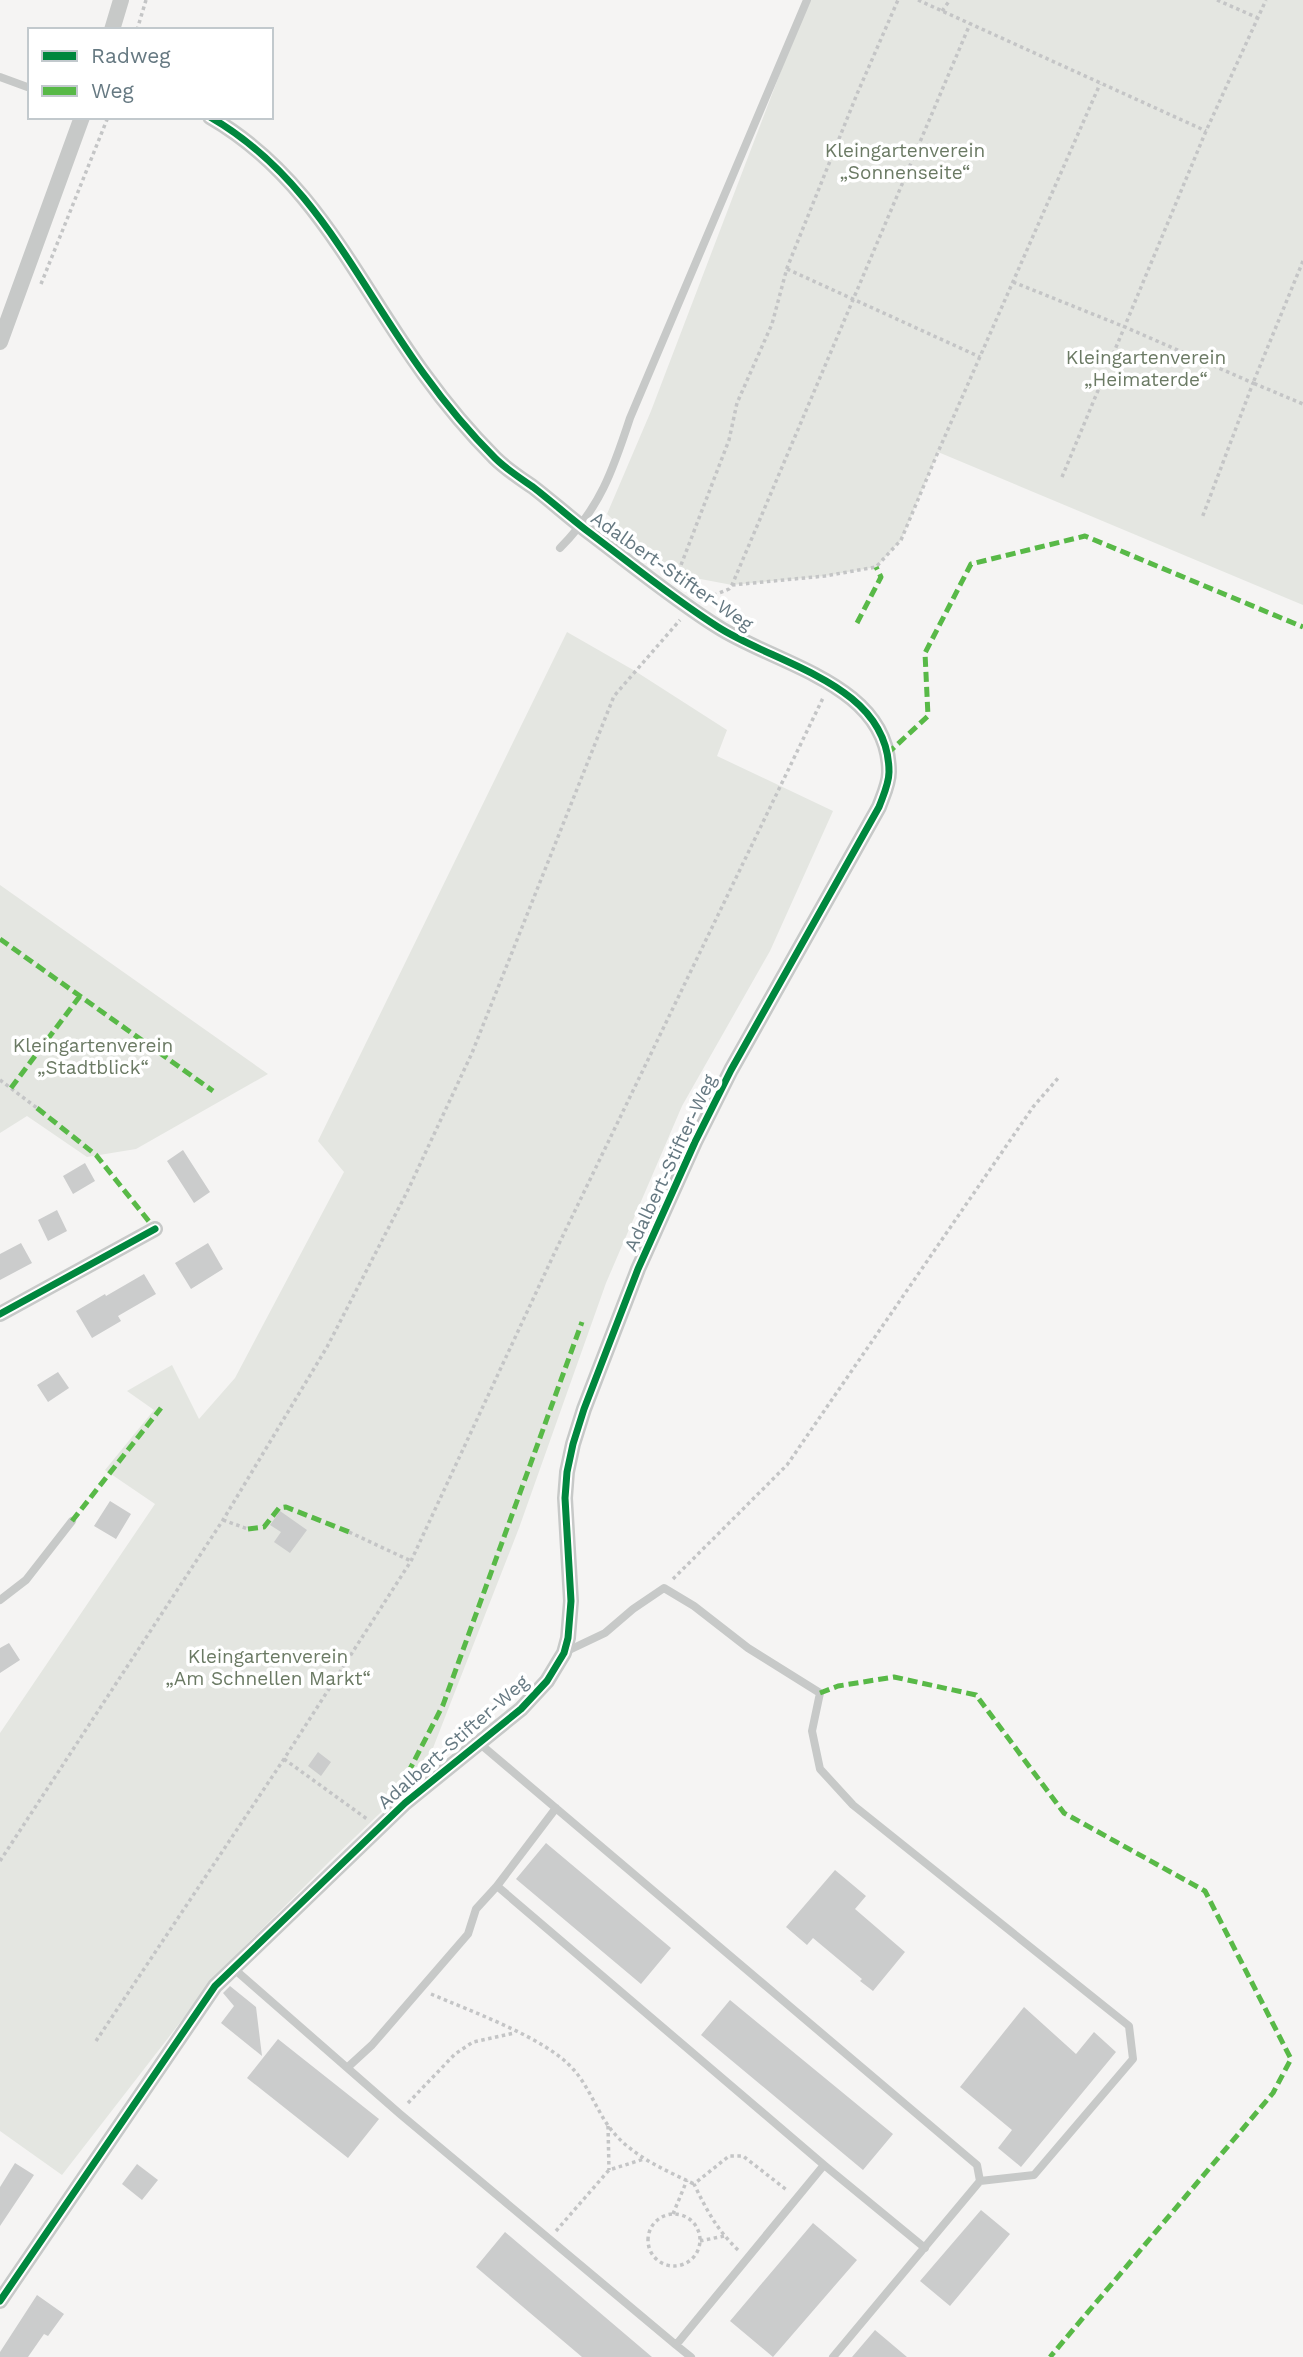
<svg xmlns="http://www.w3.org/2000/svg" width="1303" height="2357" viewBox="0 0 1303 2357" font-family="'Work Sans',sans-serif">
<rect width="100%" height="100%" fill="#f5f4f3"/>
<path fill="#e4e6e1" d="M808 0H1303V605L938 452 901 540 876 567 825 576 732 585 669 573 607 514 651 411Z
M567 632 635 671 727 730 717 756 833 811 770 951 682 1106 606 1283 519 1528 424 1771 330 1861 220 1971 62 2175 0 2131V1733L155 1504 105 1470 154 1410 127 1391 172 1365 199 1419 235 1378 344 1172 318 1141Z
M0 885 268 1074 136 1149 87 1157 27 1116 0 1133Z"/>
<path fill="#cbcccc" d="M183 1150 210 1192 194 1203 167 1161Z
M85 1163 95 1181 73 1194 63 1176Z
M57 1210 67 1231 48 1241 38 1220Z
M21 1243 32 1263 0 1280V1254Z
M208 1243 223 1269 191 1289 175 1263Z
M144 1274 156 1294 118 1316 121 1321 92 1338 76 1311 105 1294 106 1296Z
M58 1372 69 1388 48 1402 37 1385Z
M110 1501 131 1514 116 1539 94 1526Z
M280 1511 307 1530 290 1553 274 1542 281 1532 270 1525Z
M9 1643 20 1660 0 1673V1648Z
M318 1752 331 1762 321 1776 308 1766Z
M546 1843 671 1948 641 1984 516 1879Z
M835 1870 866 1896 855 1909 905 1952 873 1991 860 1981 862 1979 813 1938 807 1945 786 1927Z
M230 1986 256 2007 262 2056 221 2023 234 2006 223 1993Z
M730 2000 893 2134 863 2170 701 2035Z
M1024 2007 1076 2054 1094 2032 1116 2052 1021 2167 998 2148 1012 2130 960 2087Z
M278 2039 379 2119 348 2158 247 2078Z
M15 2163 34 2175 0 2226V2187Z
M137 2164 158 2180 142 2200 122 2184Z
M981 2210 1010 2234 950 2306 920 2281Z
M813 2223 857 2260 773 2357 730 2321Z
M505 2232 652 2357H582L476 2267Z
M37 2295 64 2314 48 2336 44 2334 28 2357H0V2352Z
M875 2330 907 2357H852Z"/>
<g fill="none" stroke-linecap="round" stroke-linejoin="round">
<path stroke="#c4c5c6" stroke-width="3.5" stroke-dasharray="3.5 3.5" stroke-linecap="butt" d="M918 0 1206 131
M1217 0 1258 18
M942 11 950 0
M137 30 146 0
M1303 261 1253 383 1303 404
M787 269 980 357
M1013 282 1125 327 1253 383 1202 518
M41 284 108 117
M1062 477 1206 131 1266 0
M676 578 729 440 737 403 772 324 787 268 857 94 898 0
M732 585 825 576 876 567 901 540 938 452 1100 84
M707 598 729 589 732 585 970 24
M0 1080 37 1108
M223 1520 248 1529
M349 1532 411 1561
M673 1579 787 1465 1033 1107 1059 1077
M284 1759 367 1819
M0 1861 223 1520 327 1347 407 1192 472 1053 614 696 680 620
M431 1994C470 2011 546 2038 573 2069 587 2084 595 2106 607 2124 627 2154 663 2169 694 2184
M96 2041 284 1759 411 1561 554 1254 823 698
M408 2103 455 2054 473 2042 514 2033
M608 2126 609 2170
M673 2214 687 2180
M648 2240a26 26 0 1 1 52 0a26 26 0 1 1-52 0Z
M556 2231 609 2170 644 2159
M700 2241 724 2236
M738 2250C717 2230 706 2209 694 2184L729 2156H743L788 2191"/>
<path stroke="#c7c9c8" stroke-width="8" d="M0 77 30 88
M560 548C600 508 613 470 630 418L807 0
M0 1600 26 1580 72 1521
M565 1652 605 1633 633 1609 664 1588 694 1606 748 1648 820 1693 812 1731 820 1769 853 1805 1129 2026 1133 2059 1034 2175 980 2181 833 2357
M479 1743 977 2165 980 2181
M497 1886 556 1808
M233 1968 400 2114 676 2345 824 2165 497 1886 476 1909 468 1934 372 2045 348 2067
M824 2165 925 2248
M676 2345 691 2357"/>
<path stroke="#c7c9c8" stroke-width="16" d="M112 30 121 0
M0 342 82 117
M0 1314 155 1229
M0 2301 215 1986 405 1803 521 1709 547 1681 564 1653 568 1638 571 1601 565 1498 567 1472 573 1444 584 1409 638 1269 695 1142 731 1070 879 807C883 796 889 784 889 772 889 684 777 665 718 627 672 598 630 563 586 530 568 516 551 501 533 487 520 478 506 469 495 458 469 432 445 403 424 374 356 281 314 177 210 117"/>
<path stroke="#58b947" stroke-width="5" stroke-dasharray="10 5" stroke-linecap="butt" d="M857 623 881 577 876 567
M887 754 928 716 925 653 971 564 1085 536 1303 627
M0 939 213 1091
M11 1088 80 996
M37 1108 96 1155 155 1229
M72 1521 161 1408
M248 1529 264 1527 279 1508 286 1507 349 1532
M820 1693 838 1686 894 1677 976 1695 1064 1813 1205 1891 1291 2059 1273 2093 1050 2357
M405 1803 410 1769 443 1705 582 1322"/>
<g stroke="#fff" stroke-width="11">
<path id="cycleway" d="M0 1314 155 1229
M0 2301 215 1986 405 1803 521 1709 547 1681 564 1653 568 1638 571 1601 565 1498 567 1472 573 1444 584 1409 638 1269 695 1142 731 1070 879 807C883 796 889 784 889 772 889 684 777 665 718 627 672 598 630 563 586 530 568 516 551 501 533 487 520 478 506 469 495 458 469 432 445 403 424 374 356 281 314 177 210 117"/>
</g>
<use href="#cycleway" stroke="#00873e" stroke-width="7"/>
</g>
<g text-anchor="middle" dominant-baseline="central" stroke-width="7" stroke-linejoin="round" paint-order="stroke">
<g font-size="19" fill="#6b7a64" stroke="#fff">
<text x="905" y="150">Kleingartenverein<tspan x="905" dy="22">„Sonnenseite“</tspan></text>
<text x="1146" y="357">Kleingartenverein<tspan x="1146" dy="22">„Heimaterde“</tspan></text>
<text x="93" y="1045">Kleingartenverein<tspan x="93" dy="22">„Stadtblick“</tspan></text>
<text x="268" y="1656">Kleingartenverein<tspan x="268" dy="22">„Am Schnellen Markt“</tspan></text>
</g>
<g font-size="19" fill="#667982" stroke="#fff">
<text transform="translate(672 571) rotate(35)">Adalbert-Stifter-Weg</text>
<text transform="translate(670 1163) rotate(-65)">Adalbert-Stifter-Weg</text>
<text transform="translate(453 1742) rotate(-41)">Adalbert-Stifter-Weg</text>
</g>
</g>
<rect x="28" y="28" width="245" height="91" fill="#ffffff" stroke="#c2c9cd" stroke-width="2"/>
<rect x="42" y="51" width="35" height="10" fill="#00873e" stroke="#c2c9cd" stroke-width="2"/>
<text x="91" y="63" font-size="21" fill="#667982">Radweg</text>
<rect x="42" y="86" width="35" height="10" fill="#58b947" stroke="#c2c9cd" stroke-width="2"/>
<text x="91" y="98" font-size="21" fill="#667982">Weg</text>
</svg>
